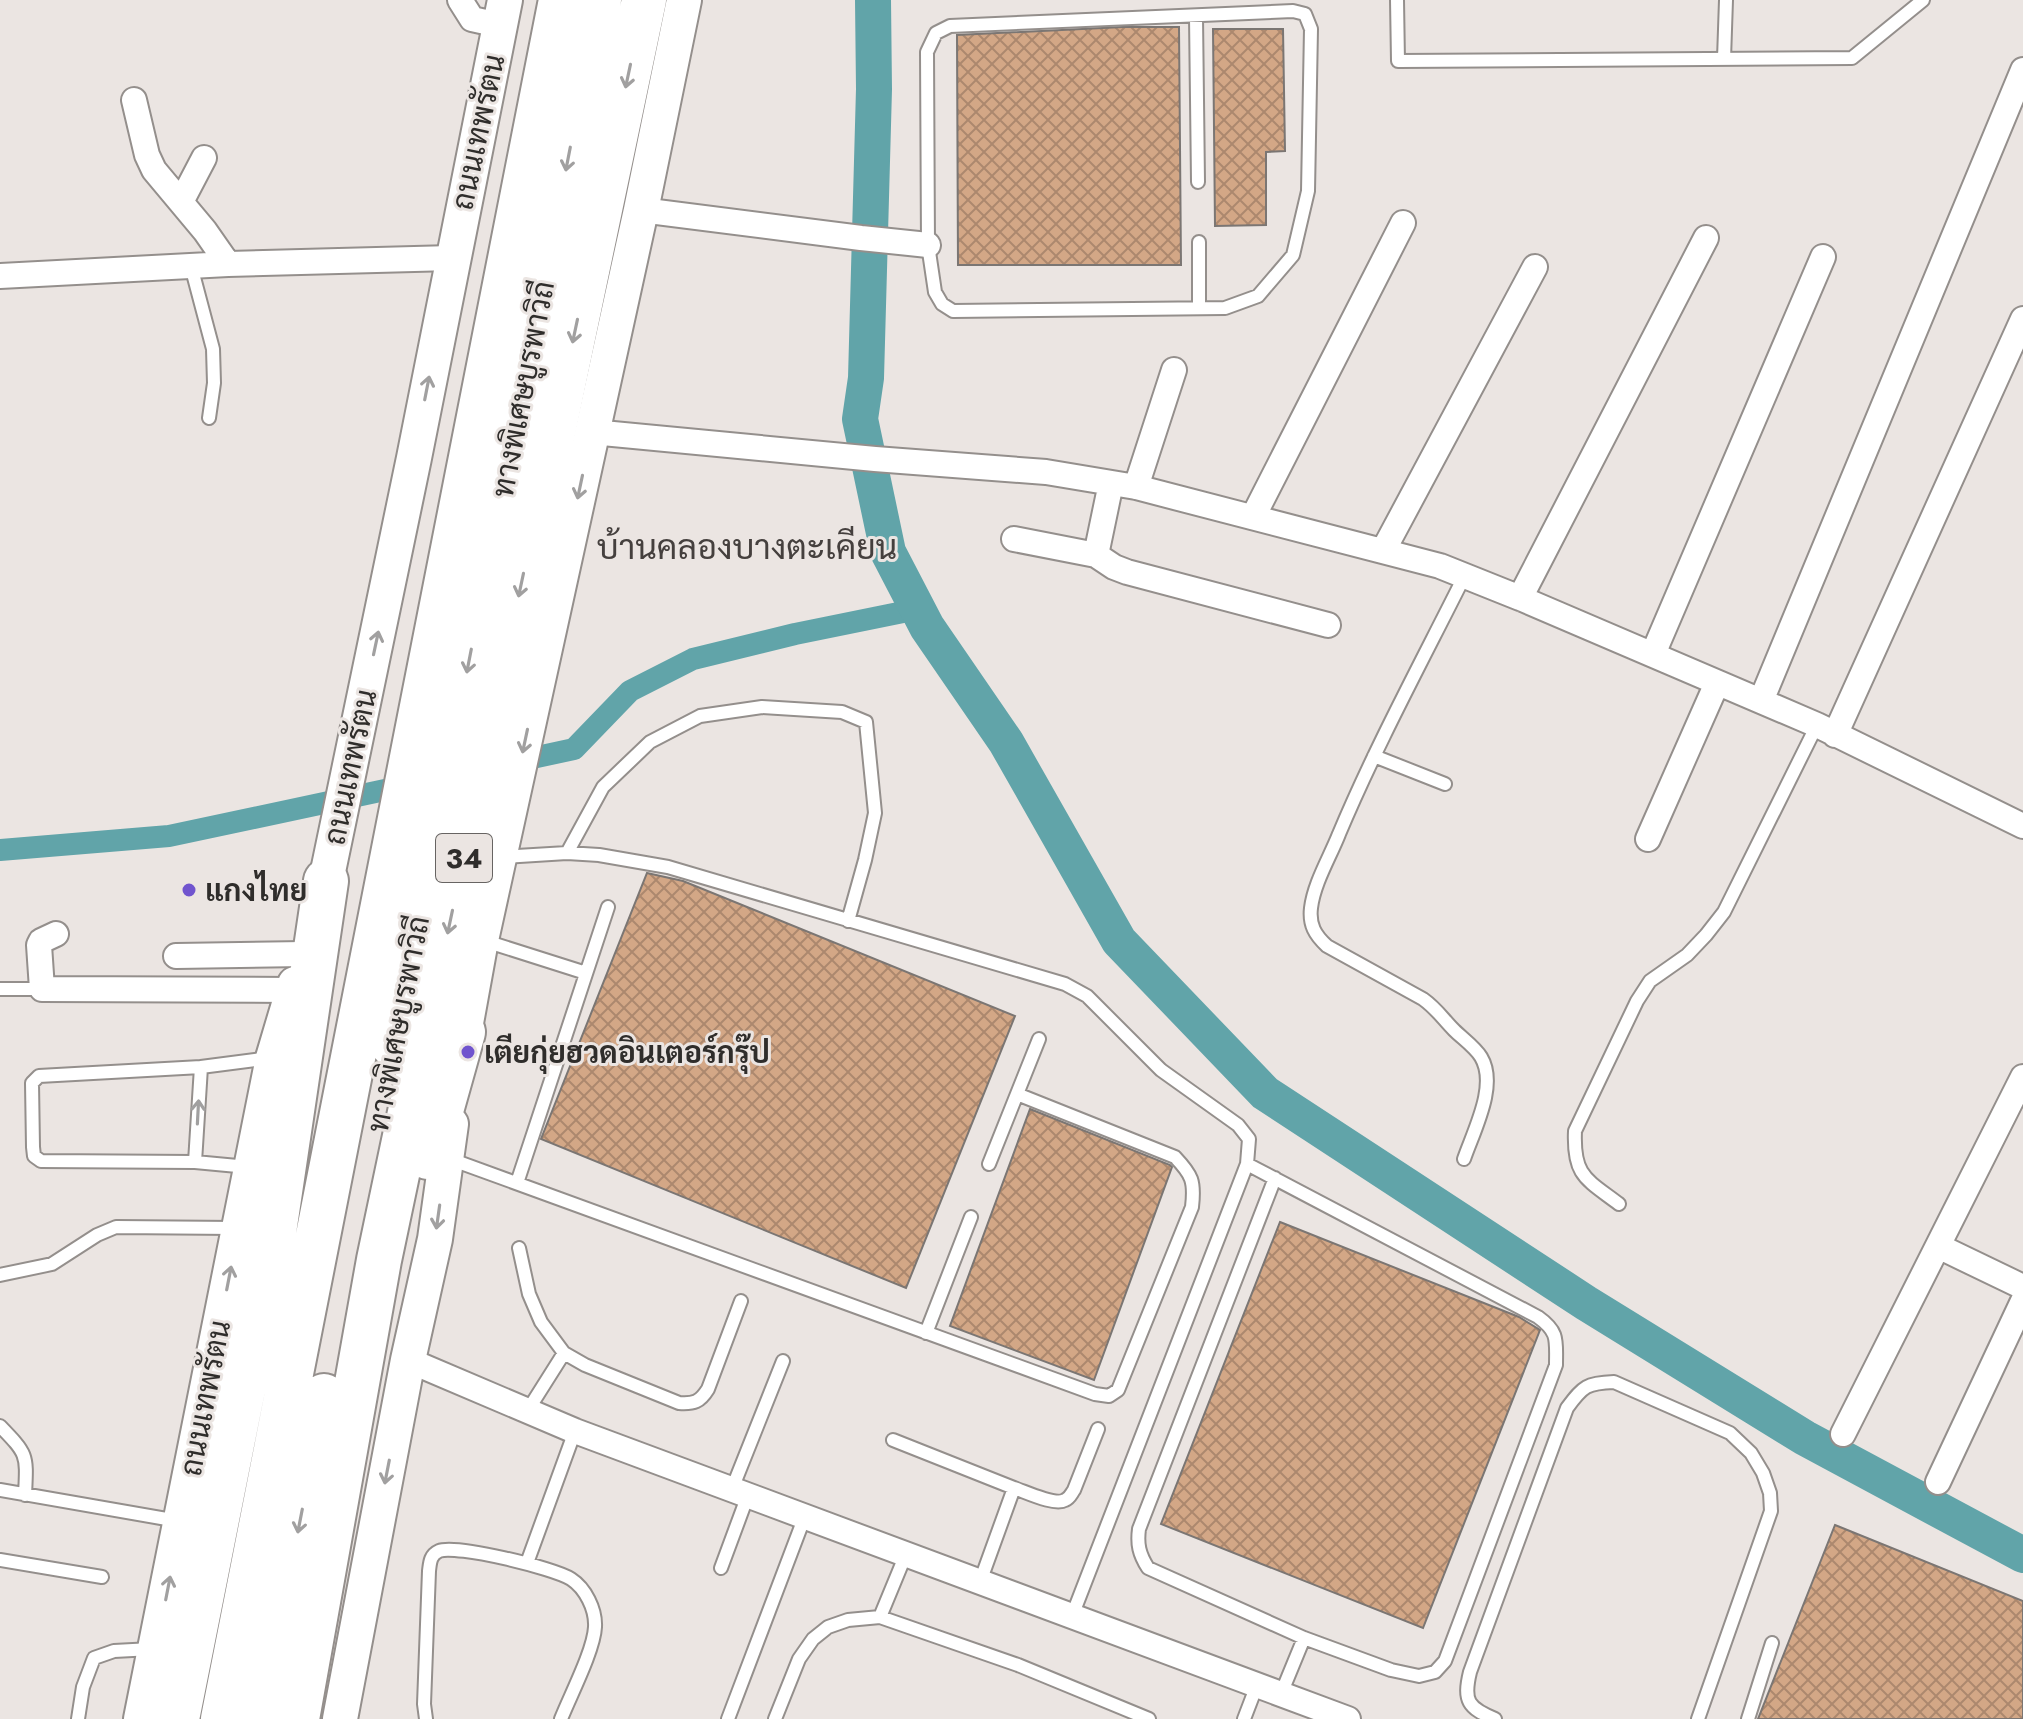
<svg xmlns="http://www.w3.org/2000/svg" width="2023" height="1719" viewBox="0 0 2023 1719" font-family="Jost,Sarabun,sans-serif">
<defs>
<pattern id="building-cross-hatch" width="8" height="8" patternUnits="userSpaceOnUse" patternTransform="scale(2)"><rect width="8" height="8" fill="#d3a786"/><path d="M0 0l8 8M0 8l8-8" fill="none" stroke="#ac886e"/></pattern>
</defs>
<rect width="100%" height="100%" fill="#ebe5e2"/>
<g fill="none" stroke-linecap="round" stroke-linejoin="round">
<path stroke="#61a4a9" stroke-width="22" d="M509 763 574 749 630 691 693 659 795 634 918 609
M0 850 169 836 413 784"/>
<path stroke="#61a4a9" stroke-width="36" d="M873 0 874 89 866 378 860 419 888 552 927 627 1006 742 1119 941 1265 1093 1586 1303 1805 1438 2023 1555"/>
</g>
<path fill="url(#building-cross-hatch)" stroke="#7b7673" stroke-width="2" d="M1123 27H1179L1181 265H958L957 35Z
M1213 29H1283L1285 151 1266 152V225L1215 226Z
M647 873 683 881 1015 1016 906 1288 541 1139Z
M1030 1109 1170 1165 1172 1167 1094 1380 950 1326Z
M1280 1222 1519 1317 1540 1330 1423 1628 1161 1524Z
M1835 1525 2023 1601V1719H1758Z"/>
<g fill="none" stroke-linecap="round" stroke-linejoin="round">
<g stroke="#948f8c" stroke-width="16">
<path id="lane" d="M1397 0 1398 61 1852 58 1923 0
M1293 11 1305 14 1311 29 1308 191 1293 255 1258 296 1225 308 953 311 942 304 935 292 928 245 927 52 936 33 950 26Z
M1196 17 1198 182
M1724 59 1726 0
M191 266 213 349 214 383 209 418
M1199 308V242
M1374 756 1445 784
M567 853 603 787 650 742 700 716 762 707 842 712 866 722 875 813 865 860 848 921
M502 857 567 853 599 855 668 867 1065 984 1087 996 1161 1070 1238 1125 1249 1139 1247 1164 1072 1616
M482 940 586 973
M0 989H42
M450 1159 1095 1394 1109 1396 1118 1390 1192 1207C1195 1181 1192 1175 1175 1157L1017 1094
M1464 1159C1474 1130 1498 1085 1481 1057 1475 1047 1462 1038 1454 1030 1443 1019 1437 1009 1423 999L1327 946C1315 935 1309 925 1311 908 1314 883 1330 857 1339 834 1376 746 1422 661 1465 575
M195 1162 41 1161 34 1156 33 1147 32 1083 39 1076 201 1067
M989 1164 1039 1039
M1247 1164 1538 1317C1559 1332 1556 1340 1556 1365L1445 1661 1435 1672 1419 1676 1391 1670 1304 1638 1148 1568C1139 1554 1137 1544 1139 1529L1275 1178
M248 1167 195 1162 201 1067 270 1058
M517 1183 608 907
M1619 1204C1586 1179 1573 1176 1575 1131L1637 1001 1650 981 1687 955 1706 935 1724 912 1817 725
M519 1248 529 1294 541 1322 564 1353 585 1365 679 1403C694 1404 700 1402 708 1389L741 1301
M0 1275 52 1264 97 1235 116 1227 235 1228
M926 1333 971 1217
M528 1410 564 1353
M0 1426C28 1455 27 1454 25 1495
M893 1440 1014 1488 980 1582
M1014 1488C1026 1492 1055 1506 1065 1500 1070 1498 1071 1494 1074 1490L1098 1429
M732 1489 783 1361
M0 1490 178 1521
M0 1560 102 1577
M527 1563 575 1431
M721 1568 748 1495
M880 1617 906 1554
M1281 1694 1304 1638
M78 1719 83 1687 94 1658 114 1651 152 1649
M426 1719 424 1704 429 1571C430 1563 430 1555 439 1551 455 1544 554 1568 571 1579 585 1588 596 1609 595 1627 594 1650 570 1696 561 1719
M728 1719 805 1516
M775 1719 799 1659 813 1639 828 1627 848 1620 880 1617 1018 1665 1149 1719
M1244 1719 1257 1685
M1495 1719C1468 1708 1463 1701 1470 1672L1567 1408C1583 1386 1587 1383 1614 1382L1730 1433 1751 1453 1763 1473 1770 1493 1771 1511 1698 1719
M1748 1719 1772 1643"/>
</g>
<g stroke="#948f8c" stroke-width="28">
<path id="street" d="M460 0 472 19 499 25
M134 100 147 155 154 170 205 231 228 264
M181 202 204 158
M641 210 861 238 928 245
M0 276 228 264 452 258
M592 432 875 459 1046 472 1136 487 1440 566 1520 598 1817 725 2023 826
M1111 483 1096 555 1114 567 1127 572 1328 625
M1136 487 1174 370
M1253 517 1403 223
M1014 539 1096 555
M1383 551 1535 267
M1520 598 1706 238
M1653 654 1823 257
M1761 701 2023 70
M1835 735 2023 319
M1648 839 1717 683
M56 934 41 941 39 945 42 989 293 990
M176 956 304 954
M1938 1246 2023 1287
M408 1360 575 1431 1348 1719
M1843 1434 2023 1077
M1938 1482 2023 1301"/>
</g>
<g stroke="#948f8c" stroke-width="38">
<path id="secondary" d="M320 902 326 881 414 458 505 0
M460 1056 481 940 641 210 684 0
M141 1719 273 1058 295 984
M340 1719 408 1360 435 1239 451 1124"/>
</g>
<g stroke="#948f8c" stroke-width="48">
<path id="highway" d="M393 1045 599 0
M428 1157 463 1032
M177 1719 273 1239 326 881
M223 1719 561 0
M261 1719 324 1396
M297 1719 379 1260 644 0"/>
</g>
<use href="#lane" stroke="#fff" stroke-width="12"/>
<use href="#street" stroke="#fff" stroke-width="24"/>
<use href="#secondary" stroke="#fff" stroke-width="34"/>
<use href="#highway" stroke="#fff" stroke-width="44"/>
</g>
<defs><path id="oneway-shaft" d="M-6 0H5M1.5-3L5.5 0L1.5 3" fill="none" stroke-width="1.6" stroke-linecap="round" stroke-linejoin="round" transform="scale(2)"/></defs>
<g stroke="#a1a0a0">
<use href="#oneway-shaft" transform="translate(628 76) rotate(102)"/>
<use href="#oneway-shaft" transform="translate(568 159) rotate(101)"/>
<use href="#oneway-shaft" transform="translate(575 331) rotate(102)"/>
<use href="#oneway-shaft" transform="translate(427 388) rotate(-79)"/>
<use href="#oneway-shaft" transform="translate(580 487) rotate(102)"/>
<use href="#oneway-shaft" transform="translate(521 585) rotate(102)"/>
<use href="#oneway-shaft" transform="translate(376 643) rotate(-78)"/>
<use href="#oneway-shaft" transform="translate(469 661) rotate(101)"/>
<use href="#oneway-shaft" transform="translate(525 741) rotate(102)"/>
<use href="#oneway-shaft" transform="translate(450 922) rotate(102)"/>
<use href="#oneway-shaft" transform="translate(198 1112) rotate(-87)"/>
<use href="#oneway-shaft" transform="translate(438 1217) rotate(98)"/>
<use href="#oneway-shaft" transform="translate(229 1278) rotate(-79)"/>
<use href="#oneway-shaft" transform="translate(387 1472) rotate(101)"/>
<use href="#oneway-shaft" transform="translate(300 1521) rotate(101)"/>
<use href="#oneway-shaft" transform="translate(168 1588) rotate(-79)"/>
</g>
<g fill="#7054ce" stroke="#ebe5e2" stroke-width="3">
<circle cx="189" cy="890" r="8"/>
<circle cx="468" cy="1052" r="8"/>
</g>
<g text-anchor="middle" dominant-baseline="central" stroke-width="6" stroke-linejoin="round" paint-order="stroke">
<rect fill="#ebe5e2" stroke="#676462" stroke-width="2" x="436" y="834" width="56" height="48" rx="6"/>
<g font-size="28" font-weight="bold" fill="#2f2d2b">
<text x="464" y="858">34</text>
</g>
<g font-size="30" fill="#2f2d2b" stroke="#ebe5e2">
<text transform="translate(478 132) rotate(-78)">ถนนเทพรัตน</text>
<text transform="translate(523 389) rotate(-79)">ทางพิเศษบูรพาวิถี</text>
<text transform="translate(350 767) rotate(-78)">ถนนเทพรัตน</text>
<text transform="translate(398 1024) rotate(-79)">ทางพิเศษบูรพาวิถี</text>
<text transform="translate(205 1398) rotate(-79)">ถนนเทพรัตน</text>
</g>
<g font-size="30" font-weight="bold" fill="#2f2d2b" stroke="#ebe5e2" text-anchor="start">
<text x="205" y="890">แกงไทย</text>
<text x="484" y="1052">เตียกุ่ยฮวดอินเตอร์กรุ๊ป</text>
</g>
<g font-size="34" fill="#45403e" stroke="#ebe5e2">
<text x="747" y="547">บ้านคลองบางตะเคียน</text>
</g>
</g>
</svg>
